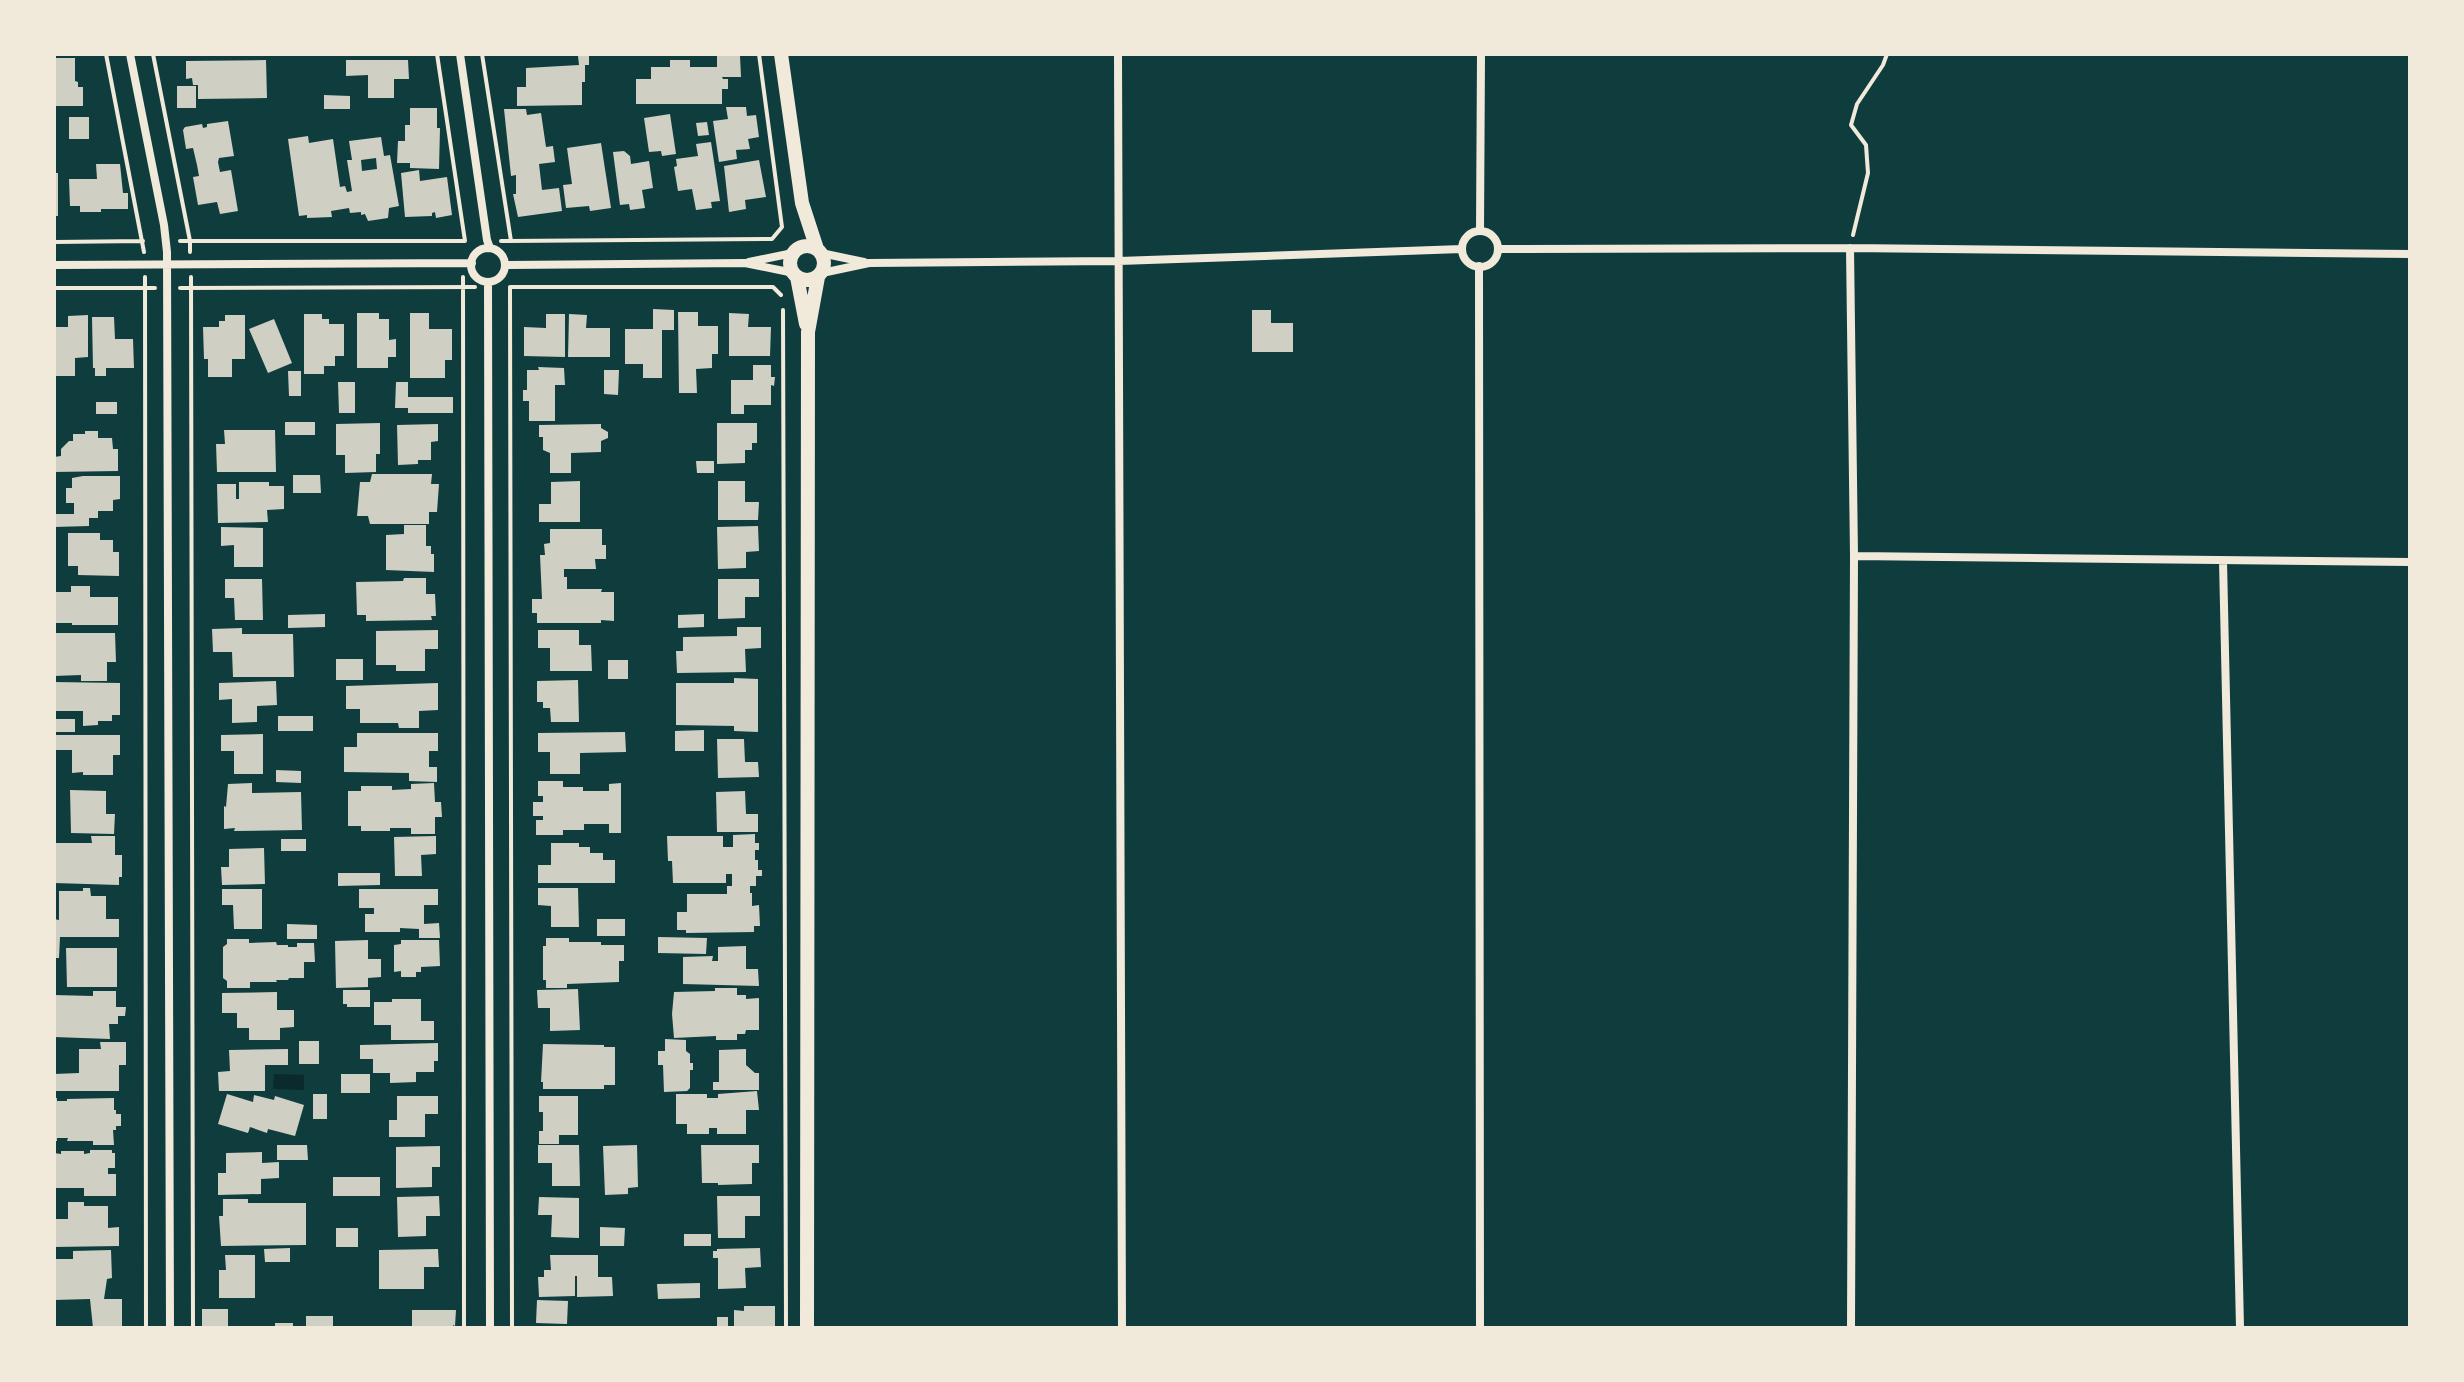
<svg xmlns="http://www.w3.org/2000/svg" width="2464" height="1382" viewBox="0 0 2464 1382" font-family="'Golos Text',sans-serif">
<rect width="100%" height="100%" fill="#0f3d3e"/>
<path fill="#0a2a2b" d="M274 1074 304 1075V1090L273 1089Z"/>
<path fill="#cfcfc3" fill-rule="evenodd" d="M589 55V65H585V82H582V105L517 106V87H526V68L579 65 578 56Z
M717 56H740L741 77H722L723 79H728V89H722V104H636V79H651V67H670V60H690V67H717Z
M54 58H75V81L78 82V87H83V106H54Z
M266 60 267 98 198 99V85H193L192 78 186 79V61Z
M346 60H408L409 79H394V98H368V75L346 76Z
M177 86H196V108H177Z
M324 95 350 96V109H324Z
M726 107H746L747 116 756 115 759 137 748 139 750 149 736 150 737 159 719 162 713 121 728 119Z
M410 108H437V128H440L439 169 410 168V163H397L398 141H405V125H410Z
M504 109H526L527 115 541 113 546 147 553 146 555 162 539 164 542 190 559 188 562 211 518 217 513 194H516V175L511 176Z
M670 114 676 154 662 156 661 151 649 152 644 118Z
M69 117H89V139H69Z
M228 121 234 156 219 158 218 162 220 172 231 170 238 211 220 214 217 202 198 205 193 177 199 176 197 165 193 148 186 149 183 130 185 127 202 124 203 128 207 127V124Z
M707 122 709 135 698 136 696 123Z
M308 136 309 143 333 139 340 187 345 186 347 192 352 191 347 160H352L349 141 381 137 384 156 390 155 399 206 389 208 388 218 368 221 365 214 361 215V212L350 213 349 208 331 211 332 217 307 218V215L299 216 288 139ZM376 158 377 169 362 171 361 160Z
M711 142 720 201 711 202 712 208 696 210 692 189 678 191 674 167 677 166 676 159 698 156 696 144Z
M601 143 611 208 590 211 589 206 566 208 563 185 572 184 567 148Z
M624 151 630 156 631 164 649 161 653 188 642 190 645 208 630 210 629 204 620 205 613 152Z
M759 160 766 197 745 200 746 209 729 212 724 166Z
M96 164H120L123 193H128V209H101V212H80V206H70L69 179H97Z
M419 170 420 181 447 177 452 215 436 218 435 212 432 213V216L405 217 401 173Z
M54 173H58V216H54Z
M653 309 674 310V330H662V378H643V364H625V329H653Z
M1252 310H1271V323H1293V352H1252Z
M678 312H698V326H718V354H712V368L696 369 697 393H679Z
M357 313H379V319H389V340L396 339V357H388V368H357Z
M410 313H429V329H452V360H445V378H410Z
M729 313 749 314 748 327H771L770 356H729Z
M304 314H322V319H329V324H344V356H335V366H324V374H304Z
M546 314H565V357L524 356V327L546 328Z
M569 314 587 315 586 328H610V357H568Z
M88 315V357L75 358V376H54V327H68V316Z
M225 315H245V359H232V377H208V359H204L203 327H219V321H225Z
M92 317H114L115 339H133L134 368H106V376H95V368H93Z
M274 319 292 363 268 373 249 329Z
M753 365H771V377H775L774 386 771 385V405H744V414H731V380H753Z
M538 367 564 368 565 385H555V421H529V401H523V390H527V370H539Z
M604 370H619L618 395 604 394Z
M288 371H301V396H289Z
M338 382H355V413H339Z
M396 382H408V397H453V413H408V408H395Z
M96 402H117V414H96Z
M285 422H315V435H285Z
M380 423V454H376V472L345 473V455H336V424Z
M717 423H757V443H752V450H745V463L717 464Z
M438 424V441L431 442V460H418V464L398 465 397 425Z
M601 424V428L608 432V438L601 441V452L571 453V473H550V453L543 450V437H539V425Z
M224 430H275L276 472H217L216 444H225Z
M85 431H98V438H112L113 449H118V471L54 472V457L61 456V449L69 441H73V434H85Z
M696 461H714V473H697Z
M372 474H432L431 484H439L437 512H429V524H370L368 516H357L360 482H370Z
M293 475H320L321 493H293Z
M83 476H120V499L113 500V511H98V518H89V526L54 527V514H74V503H66V488H72V478Z
M580 481V522H539V504H551V482Z
M718 481H745V502H759L758 520H718Z
M239 482H269V486H284V509L267 510 268 522 218 523 217 484H236V499H239Z
M404 525H426V546H431V554H434V572L386 570V535L404 534Z
M758 526 759 551 746 552V568L718 569 717 527Z
M221 527 263 528V567H234V545L221 546Z
M550 529H602V545H606V559H595L596 569H564V577H567V589H602L601 592H614V621L601 620V623H537V613H532V599H542L540 555H545L544 544 550 543Z
M68 533H100V540H113V552H119V576L78 575V566H68Z
M404 578H426V594H435L436 616H431L432 620 366 621V615H357L356 582 403 581Z
M225 579H262L263 620H235L234 598H225Z
M718 579H759V597H745V618L718 619Z
M71 586H90V597H118V625H72V623H56V614H54V592H71Z
M325 614V627L288 628V615Z
M704 614V627L678 628V615Z
M737 627H761V648L745 649 746 672 677 673 676 651H683V637L737 636Z
M242 628V634H293L294 677H233L232 652H213L212 629Z
M438 630V649H425V671H396V665H376V631Z
M538 630H579V645H591L592 671H550V648H538Z
M54 633H115L116 662H107V681H81V675L54 676Z
M336 659H363V680H336Z
M608 660H628V679H608Z
M734 678 758 679V732L734 731V726L676 725V683H734Z
M578 680 579 722H551L550 708H543V702H537V681Z
M276 681 277 705 257 706V722L232 723V699L219 700V683Z
M54 682 120 683V715H112V721H98V725L83 726V711H54Z
M438 683V710L419 711V728H399L398 723H360V709H346V686Z
M278 716H313V731H278Z
M54 719H75V732H54Z
M704 730V751H675V731Z
M625 732 626 752 580 753V774H550V752H538V733Z
M357 733H438V751H429V767H437V782L409 781V773L344 772V747H357Z
M263 734V774H234V751H221V735Z
M54 735H120V755H113V775H83V772L72 773V750H54Z
M717 739H744L745 762H758L759 777 718 778Z
M276 770 301 771V783L276 782Z
M538 781H563V787H583V791H609V784L621 783V833H609V824H584V830H563V835H536V820H543V816H533V802H543V796H538Z
M252 783V793L301 792 302 830 234 831 235 828 224 829V806L226 807 228 784Z
M434 783 435 802H441L442 817H435V834H411V828H390V831H361V826H348V791H361V786H392V790L411 789V784Z
M70 790 106 791V814H115L114 834 71 833Z
M745 791 746 814H758V832H717L716 792Z
M755 834V843H759V850H755V860H758V870H762V876H756V886H750V893H752V906L759 905 760 926H754V932L686 933V930H677V912H687V894H727V886H732V874H726V883H673L672 861H668L667 836H723V847H733V835Z
M91 836H115V855H122V877H119V885L54 883V843H92Z
M436 836V854L421 855 422 876H395L394 837Z
M281 839H306V851H281Z
M551 843H579V847H590V853H603V860H615V883H538V865H551Z
M264 848 265 884 222 885 221 867H229V849Z
M338 873H380V885L338 886Z
M83 888H90L91 896H106V919H119V937H60L59 958H54V919L59 920V891H83Z
M538 888H578L579 927H551V906L538 905Z
M222 889H262V929H234L233 905H222Z
M359 889H438V905H424V924L439 923 440 938H419V929L400 928V932H365V914H374V908H359Z
M597 919H625V936H597Z
M287 924 317 925V939H287Z
M658 937 707 938 706 954 658 953Z
M546 938H569V942H601V945H624V961H619V982L567 984V988H546V980H543V946H546Z
M227 939H249V943L276 942 277 945H288V947H297V943H314L315 962H304V978H289L288 980H276L277 982H250V988H227V981L223 978V947L227 944Z
M368 940V959H381V977L368 978V987L336 988 335 941Z
M401 940H439L440 966 421 967V972H416V977H401V971L394 972V945L401 944Z
M746 946V969H758L759 986 683 984V957L713 956 712 961H718V947Z
M66 948H117V987H67Z
M715 988H737V995H746V999L759 998V1030H746L745 1034H737V1040H716V1036L674 1038 672 1014 674 992 715 991Z
M578 989 580 1030 550 1031V1008H538L537 990Z
M343 990H370V1007H347V1004H343Z
M93 991H116V1007H126L125 1016H118V1024H109L110 1039 54 1037V995L93 996Z
M277 992V1010H294V1027L280 1028V1040H249V1028H237V1013H222V993Z
M392 999H421V1021H434V1040H391V1025H374V1002H392Z
M665 1039 686 1040V1051L690 1054V1063H693V1070H690V1088L687 1091 664 1092 663 1065H658V1051H665Z
M299 1041H319V1064H299Z
M100 1042H126V1065H119V1091H54V1074L79 1073V1049H101Z
M438 1043V1061H434V1072H416V1082L390 1083V1073H373V1059H360V1045Z
M543 1044 604 1045V1047H615V1085H604V1089H543V1082H541Z
M288 1049V1065H265V1091H219L218 1072 230 1071 229 1050Z
M746 1049V1065L755 1073H759V1090H713V1082H719V1050Z
M341 1074H370V1093H341Z
M757 1091 759 1110H746V1134H717V1128H709V1134H687V1124H676V1094H707V1098H718V1094Z
M227 1094 253 1102 254 1095 274 1100 275 1096 304 1105 295 1136 268 1129 267 1133 250 1127 248 1133 218 1124Z
M313 1094H327V1119H313Z
M397 1096H438V1114H425V1137H389V1120H397Z
M539 1096H578V1135H559V1144H539V1131H543V1112H539Z
M54 1098H57V1101H67V1099L114 1098V1110H116V1114H121V1126H116V1130H113L114 1145H93V1141H67L68 1138H57V1141H54Z
M277 1145H307L308 1160H277Z
M538 1145H579L580 1186H552V1163H538Z
M637 1145 638 1187 628 1188V1194L605 1195 603 1146Z
M701 1145H759V1163H752V1184L718 1185V1183H702Z
M440 1146V1167H432V1187L396 1188V1147Z
M90 1150H112V1153H115V1168H108V1174H116V1196H84V1188H54V1153L61 1154V1151H84V1154L90 1153Z
M262 1152V1163L279 1162V1178L261 1179V1194L218 1195V1173H226V1153Z
M333 1177H380V1196H333Z
M439 1196 440 1216H426V1236L398 1237 397 1197Z
M717 1196H760V1216H745V1238H718Z
M539 1197 579 1198V1238L551 1237 552 1215H538Z
M223 1199H248V1203H306V1245L221 1246 219 1216H223Z
M68 1202H84V1206H108V1228L119 1227V1246L54 1247V1219H68Z
M600 1227 625 1228 624 1246H600Z
M336 1228H358V1247H336Z
M684 1234H711V1246H684Z
M290 1248V1262H265L264 1249Z
M760 1248 761 1267 745 1268 746 1288 718 1289V1258H713V1251H717V1249Z
M438 1249 439 1267H424V1289H379V1250Z
M111 1250 112 1278 107 1279 104 1299H122V1328H93L90 1299 54 1300V1259H73V1251Z
M225 1255H255V1298H219V1270H226Z
M550 1255H598V1277H612L613 1296 577 1297V1276H575V1296L539 1297 538 1277H544V1270H551Z
M700 1283V1298L658 1299 657 1284Z
M537 1300 568 1301 567 1324 536 1323Z
M744 1306H775V1328H734V1310L744 1311Z
M202 1309H228V1328H202Z
M412 1310H456L455 1326 453 1325V1328H412Z
M306 1316H333V1328H306Z
M717 1317H728V1328H717Z
M275 1323H293V1328H275Z"/>
<g fill="none" stroke-linecap="round" stroke-linejoin="round">
<path stroke="#f1e9da" stroke-width="4" d="M106 54 144 252
M153 54 190 241V252
M482 54 511 241
M1853 235 1868 173 1866 145 1851 125 1857 104 1883 65 1887 54
M180 241H465L437 54
M501 241 772 239 782 227 759 54
M54 242 143 241
M145 277 146 1328
M191 277 193 1328
M463 277 464 1328
M54 288H155
M180 288 475 287
M783 310 786 1328
M512 1328 510 287H773L781 295"/>
<path stroke="#f1e9da" stroke-width="8" d="M130 54 164 225 167 252 170 1328
M460 54 487 240 490 248
M1118 54 1122 1328
M1480 231 1481 54
M1462 249a18 18 0 1 1 36 0a18 18 0 1 1-36 0Z
M1850 248 1854 556 1851 1328
M471 265a17 17 0 1 1 34 0a17 17 0 1 1-34 0Z
M1498 249 1850 248 2410 254
M821 253 864 262
M749 262 793 253
M54 265 472 263
M505 265 745 263 794 273
M1479 266 1480 1328
M822 273 869 263 1119 261 1462 249
M488 282 490 1328
M1854 556 2410 562
M2223 561 2240 1328"/>
<path stroke="#f1e9da" stroke-width="14" d="M781 54 802 203 817 249
M790 263a17 17 0 1 1 34 0a17 17 0 1 1-34 0Z
M797 277 806 324
M807 1328 808 332 818 277"/>
</g>
<rect width="2464" height="1382" fill="none" stroke="#f1e9da" stroke-width="112"/>
</svg>
